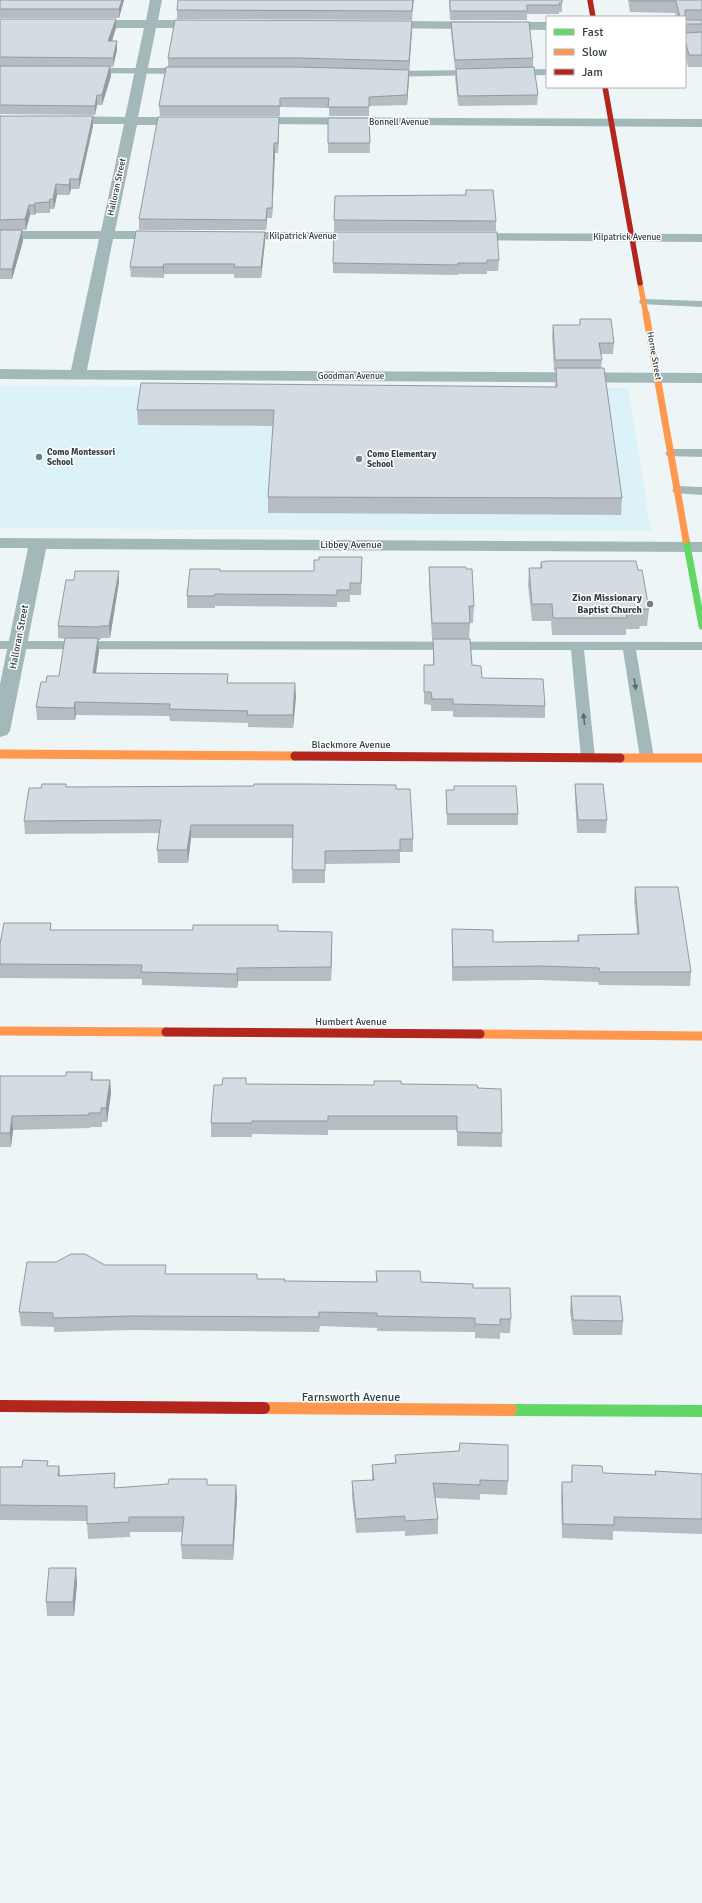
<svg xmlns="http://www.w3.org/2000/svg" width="702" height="1903" viewBox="0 0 702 1903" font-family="Signika,sans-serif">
<rect width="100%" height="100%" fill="#edf5f7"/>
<path fill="#dbf2f9" d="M0 386 628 388 651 531 0 528Z"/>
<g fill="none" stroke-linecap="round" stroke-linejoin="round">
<path fill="#a3b9b9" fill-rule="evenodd" d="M90 68H186L191 71 186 74 87 73 85 71 87 69Z
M547 69V75L514 76 509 73 514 70Z
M476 70 479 71 481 73 479 75 388 77 383 74 388 71Z
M644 299 702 301V307L640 304 639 302 640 300Z
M671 449H702V457L667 456 665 453Z
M678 486 702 487V495L674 493 672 490Z
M0 641 702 642V650H636L654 758 652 761H642L640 758 623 650H584L595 758 593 761H583L581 758 571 650 0 649Z"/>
<path fill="#a3b9b9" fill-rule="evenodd" d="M150 0H162L158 20H204L210 24 204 28H156L138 117H187L192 118 194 121 192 124 187 125H137L115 231H165L170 232 172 235 170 238 165 239H113L87 370 702 373V383L0 379V369L71 370 99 239H0V231H101L124 124H63L58 123 56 120 58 117 63 116 125 117 144 28H86L80 24 86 20H146Z
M382 21 547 22V30L378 28 376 25Z
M249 117 702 119V127L244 124 242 121 244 118Z
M235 232H363L368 233 370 236 368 239 363 240 230 239 228 236 230 233Z
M467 233 702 234V242L462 240 460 237 462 234Z
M0 538 702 542V552L46 549 10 731 7 735 0 737V684L28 548H0Z"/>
<path stroke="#63d668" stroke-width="7" d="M686 540 702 626"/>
<path stroke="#63d668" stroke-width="12" d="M511 1410 702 1411"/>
<path stroke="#ff974d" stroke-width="5.5" d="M640 283 646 315"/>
<path stroke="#ff974d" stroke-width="7" d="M646 314 686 540"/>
<path stroke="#ff974d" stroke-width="9" d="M0 754 295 756
M620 758H702
M0 1031 166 1032
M480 1034 702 1036"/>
<path stroke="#ff974d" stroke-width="12" d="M264 1408 511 1410"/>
<path stroke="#b3261e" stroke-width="5.5" d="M590 0 593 17
M605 87 640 283"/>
<path stroke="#b3261e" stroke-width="9" d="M295 756 620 758
M166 1032 480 1034"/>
<path stroke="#b3261e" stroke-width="12" d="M0 1406 264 1408"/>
</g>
<path fill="#b5bdc2" d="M0 0H124L119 18H0Z
M414 0 412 20 177 19V10Z
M449 0H562V12H559V14H527V20H450Z
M628 0H702V67H688L685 55V17H676L675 13 630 12Z
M0 19 116 28 112 41H117V50L113 67H110L111 76 102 105H97L95 115 0 114Z
M451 22 533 58V67L538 95 537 105 460 106 458 105 455 78 456 69H455L451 31Z
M412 30 407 105 369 106V116H329V108L280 107V116H160L159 106 168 67V58Z
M0 116H93V126L79 189H71L69 195H57L54 209H50V213H36L35 215H30L26 230H3H22L23 241 12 279H0Z
M328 118H369L370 153H328Z
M279 127 278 153H275L272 218H267L266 230H139V219Z
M466 190 496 221V231H334V220L465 195Z
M265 242 261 278H234V274H164V278L131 277 130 267Z
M499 260 498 271H487V274H458V275L333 273V263Z
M580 319 614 343 613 354H601L602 360 601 368 622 498 621 515 268 513V497L273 426 138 425 137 410 555 387 556 371H554L552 336 553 325H579Z
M541 562 638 570 649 609 647 626H640L639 629H626V635H552L551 621H532L528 585 529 568H540Z
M429 567 466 569 474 606 473 623H470L469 639 472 665 482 678 545 706V718L453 717V711H431V705L424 704V665H433V640H432L429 583Z
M362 569 361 595H350V602H337V607L215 606V608H187V596L220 571H314Z
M119 582 110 638H101L100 640H98L99 651 96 673 228 674V683L296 696 293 728 248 727V723L170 721 169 716 76 715 75 720H37L36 707 46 682 59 676 65 639 58 638V626Z
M66 784 67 787 396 789 413 839V852H400V863L325 864V883H292L293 838H191L188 863H158L157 850 159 833 25 834 24 821 41 788Z
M575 784 607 820 606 833H577L575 797Z
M446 790H454L518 814V825H447Z
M635 887 691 972 690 986 599 985 598 982 541 980 452 981V929L493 942 577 941 578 935 637 934 634 900Z
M51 923V930L278 931 332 945 331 981H238L237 988 142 985V979L0 978V944Z
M92 1072 93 1080H110L111 1093 107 1122H102V1127H90V1128L13 1130 11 1147H0V1076H66Z
M246 1078V1084L374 1085 401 1084 478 1088 502 1133V1147L457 1146V1130H328V1135L252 1134V1137H211V1123L222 1085Z
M105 1265 167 1274H257V1279L285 1281 376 1282V1271L421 1282 473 1288 511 1319 510 1333H500V1339L475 1338V1332L377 1331V1328L320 1326 319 1332 132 1330 54 1332V1327L21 1326 19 1312Z
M571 1296 623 1321 622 1335H573L570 1311Z
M395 1455 508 1481 507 1495 480 1494V1500L435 1498 438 1519V1534L405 1536V1531L356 1533 352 1496V1481H372V1465L395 1463Z
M572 1465 603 1473 655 1475V1471L702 1474V1534L613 1531V1540L562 1538 561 1497 562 1482H571Z
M49 1466H59L60 1476 116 1488 208 1485H236L237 1499 233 1560 182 1559 181 1545 182 1532H130V1537L88 1539 87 1521 0 1520V1467Z
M77 1583 74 1616H47L46 1602Z"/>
<path fill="#949a9e" d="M122 0H124L119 18V9Z
M116 19V28L109 50 108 41Z
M412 21V30L409 70V61Z
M117 41V50L113 67V58Z
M110 66 111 76 102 105V95Z
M409 70V79L407 105V95Z
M97 95V105L95 115V106Z
M93 116V126L79 189V179Z
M279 117V127L278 153V143Z
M274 143 275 153 272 218V208Z
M70 179 71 189 69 195V185Z
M56 184 57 195 54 209 53 199Z
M50 199V213L49 202Z
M35 203 36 213 35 215 34 205Z
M29 205 30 215 26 230 25 219Z
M267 208V218L266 230V220Z
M22 230 23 241 12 279V269Z
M265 232V242L261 278V267Z
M164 264V278L163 267Z
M119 571V582L110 638 109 626Z
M98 638 99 651 94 685 93 673Z
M295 683 296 696 293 728V715Z
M75 702 76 715 75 720 74 708Z
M191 825V838L188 863 187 850Z
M332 932V945L331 981V967Z
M237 968 238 981 237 988Z
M110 1080 111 1093 107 1122 106 1108Z
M12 1116 13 1130 11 1147 10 1133Z
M59 1466 60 1481 58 1476Z
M236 1485 237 1499 233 1560V1545Z
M76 1568 77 1583 74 1616 73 1602Z"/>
<path fill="#d3dce2" stroke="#949a9e" d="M0 0H122L119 9H0Z
M178 0H413L412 11 177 10Z
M450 0H562V3H559L560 5H527V11H450Z
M631 0H702V10H685V17H680L676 1H631Z
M0 19H116L108 41H117L113 58 0 57Z
M175 20 412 21 409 61 298 58H168Z
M685 20H702V24H686L685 25Z
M451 22H529L533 58 455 60Z
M685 29 686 33 702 32V55H689L685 40Z
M0 66H110L102 95H97L95 106 0 105Z
M166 67H298L409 70 407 95 369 97V107H328L329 98H280V106H159Z
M534 67 538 95 460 96 458 95 456 69Z
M0 116H93L79 179H70L69 185 56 184 53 199H50L49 202 35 203 34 205H29L25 219 0 220Z
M158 117H279L278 143H274L272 208H267L266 220 139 219Z
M328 118H369L370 143H328Z
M466 190H493L496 221 334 220 335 196 466 195Z
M0 230H22L12 269H0Z
M136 231 265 232 261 267H234L235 264H164L163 267H130Z
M334 232H497L499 260H487V263H458V265L333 263Z
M580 319H611L614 343H599L602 360H555L553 325H580Z
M556 368H604L622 498 268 497 274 410H137L141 383 557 387Z
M319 557H362L361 583H350V590H337V595L215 594 214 596H187L190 569H220V571H314V560H319Z
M547 561H636L638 570H642L649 609H640V612H626L627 618H553L552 604H532L529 568H542L541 562Z
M429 567H466V569H472L474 606H469L470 623H432Z
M75 571H119L109 626H100V627L58 626 66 580H74Z
M65 638H98L93 673 228 674 227 683H295L293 715H247L248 711 169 709 170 704 75 702 74 708 36 707 41 682H46L47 676H59Z
M433 639H470L472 665 481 666 482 678 543 679 545 706 453 704V699H432L431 692H424V665H434Z
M42 784H66V787L254 786V784H309L396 785V789H410L413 839H400V850L325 851V870H292L293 825H191L187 850H157L161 820 24 821 29 788H41Z
M575 784H603L607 820H578Z
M454 786H516L518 814H447L446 790H454Z
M635 887H678L691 972H600L599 968 542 966 453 967 452 929 493 930V942L579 941 578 935 639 934Z
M4 923H51L50 930H193V925H278V931L332 932 331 967 237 968V974L141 972 142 965 0 964V944Z
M66 1072H92L91 1080H110L106 1108H101V1113H89V1115L12 1116 10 1133H0V1076H66Z
M223 1078H246V1084L374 1085V1081H401V1084L477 1085 478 1088 501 1089 502 1133 457 1132V1116H328V1121H252V1123H211L214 1085H222Z
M71 1254H85L105 1265H166L165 1274H257V1279H285L284 1281 377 1282 376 1271H420L421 1282 473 1284V1288H510L511 1319H500V1325L475 1324V1318L377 1316V1313L319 1312V1317L131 1316 53 1318V1313L19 1312 27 1262H56Z
M571 1296H620L623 1321 573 1320Z
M460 1443 508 1445V1481L480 1480V1485L433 1483 438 1519 405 1521V1516L356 1519 352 1481 374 1480 372 1465 396 1463 395 1455 459 1451Z
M23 1460 48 1461 47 1466H59L58 1476 115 1473 114 1488 168 1484 169 1479H207V1485H236L233 1545H181L184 1517H129V1522L87 1524V1506L0 1505V1467H22Z
M572 1465 602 1466 603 1473 656 1475 655 1471 702 1474V1519L614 1517V1525L563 1524 562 1482H572Z
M49 1568H76L73 1602H46Z"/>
<defs><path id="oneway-solid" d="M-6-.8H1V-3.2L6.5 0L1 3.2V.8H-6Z"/></defs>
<g fill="#5a6a6d">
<use href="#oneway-solid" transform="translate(635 684) rotate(81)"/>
<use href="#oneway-solid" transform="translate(584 719) rotate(-96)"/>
</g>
<g fill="#737f83" stroke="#fff" stroke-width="1.5">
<circle cx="39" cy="457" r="4"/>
<circle cx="359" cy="459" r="4"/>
<circle cx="650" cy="604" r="4"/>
</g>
<g text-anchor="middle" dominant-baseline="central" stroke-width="3" stroke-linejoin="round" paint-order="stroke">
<g font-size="9" fill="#324044" stroke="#fff">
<text x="399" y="122">Bonnell Avenue</text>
<text transform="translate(117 187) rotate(-78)">Halloran Street</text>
<text x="303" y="236">Kilpatrick Avenue</text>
<text x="627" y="237">Kilpatrick Avenue</text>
<text transform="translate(654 356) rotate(80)">Horne Street</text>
<text x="351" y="376">Goodman Avenue</text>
</g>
<g font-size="9" font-weight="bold" fill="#324044" stroke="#fff" text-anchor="start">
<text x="47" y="452">Como Montessori<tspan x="47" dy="10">School</tspan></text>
<text x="367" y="454">Como Elementary<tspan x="367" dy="10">School</tspan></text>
</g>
<g font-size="10" fill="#324044" stroke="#fff">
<text x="351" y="545">Libbey Avenue</text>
<text transform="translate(19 637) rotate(-79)">Halloran Street</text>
<text x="351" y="745">Blackmore Avenue</text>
<text x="351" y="1022">Humbert Avenue</text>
</g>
<g font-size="10" font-weight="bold" fill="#324044" stroke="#fff" text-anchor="end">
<text x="642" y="598">Zion Missionary<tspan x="642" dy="12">Baptist Church</tspan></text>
</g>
<g font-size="12" fill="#324044" stroke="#fff">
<text x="351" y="1397">Farnsworth Avenue</text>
</g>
</g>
<rect x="546" y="16" width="140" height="72" fill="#ffffff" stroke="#adb3b4"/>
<rect x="554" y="29" width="20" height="6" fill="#63d668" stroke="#adb3b4"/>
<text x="582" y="36" font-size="12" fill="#324044">Fast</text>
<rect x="554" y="49" width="20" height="6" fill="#ff974d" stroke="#adb3b4"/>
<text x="582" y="56" font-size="12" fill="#324044">Slow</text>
<rect x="554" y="69" width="20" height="6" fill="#b3261e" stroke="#adb3b4"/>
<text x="582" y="76" font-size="12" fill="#324044">Jam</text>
</svg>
